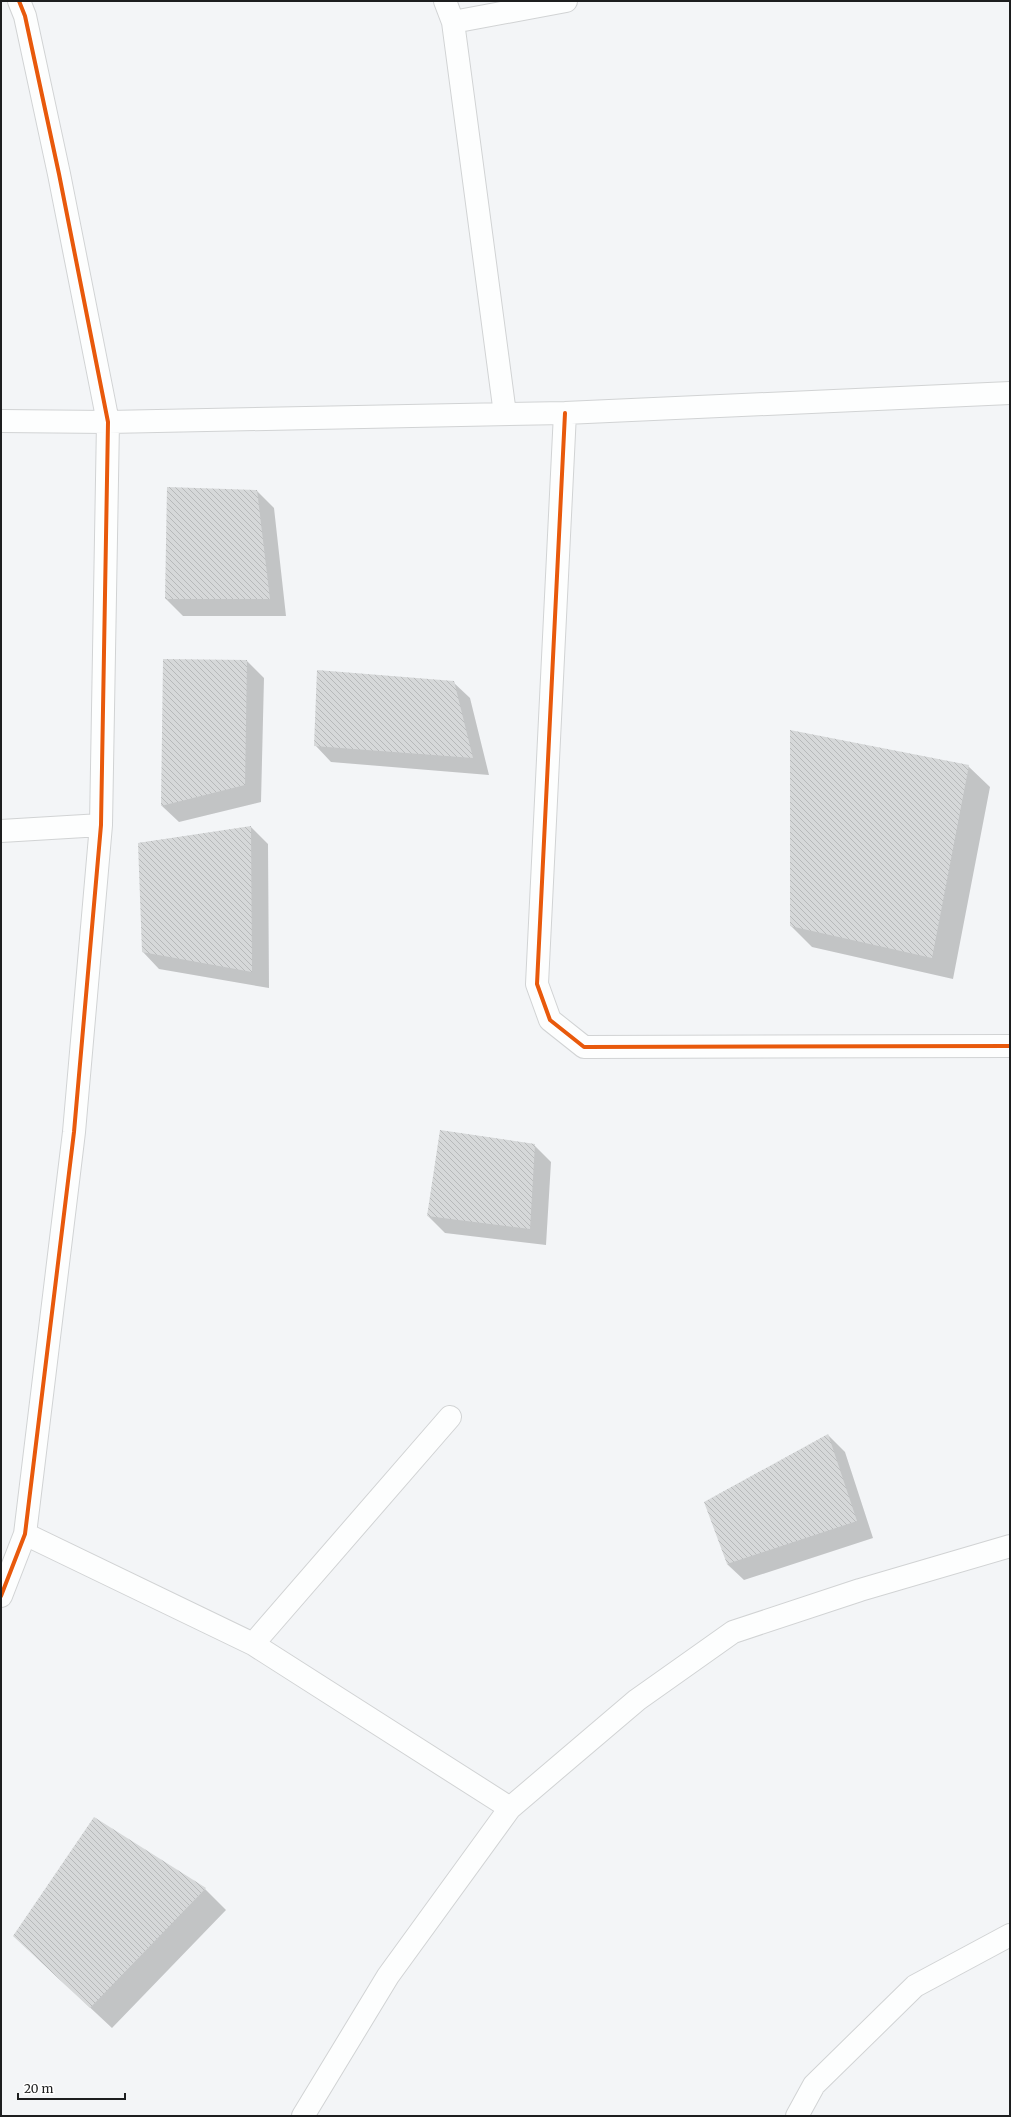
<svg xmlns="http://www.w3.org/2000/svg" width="1011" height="2117" viewBox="0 0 1011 2117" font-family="Merriweather,serif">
<defs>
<pattern id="building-back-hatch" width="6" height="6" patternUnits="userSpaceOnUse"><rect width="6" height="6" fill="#d6d8d9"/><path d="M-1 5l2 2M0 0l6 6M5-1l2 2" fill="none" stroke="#b7b9ba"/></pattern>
</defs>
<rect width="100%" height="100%" fill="#f3f5f7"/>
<path fill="#0003" d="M257 491 274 508 286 616H183L166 599Z
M164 660 247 661 264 678 261 802 179 822 162 806Z
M453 682 470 698 489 775 331 762 315 745Z
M968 766 990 787 953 979 812 947 791 926Z
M251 827 268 844 269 988 159 969 143 952 139 843Z
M534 1145 551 1162 546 1245 445 1233 428 1216Z
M828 1435 845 1452 873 1538 744 1580 727 1564Z
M94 1819 205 1889 226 1910 112 2028 36 1957Z"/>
<path fill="url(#building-back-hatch)" d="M167 487 257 490 270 599H165Z
M163 659 247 660 245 785 161 806Z
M317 670 454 681 473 758 314 746Z
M790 730 969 765 932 958 790 926Z
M251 826 252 972 142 952 138 843Z
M440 1130 535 1144 530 1229 427 1216Z
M828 1434 857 1521 727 1564 704 1502Z
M94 1817 206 1888 90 2008 13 1936Z"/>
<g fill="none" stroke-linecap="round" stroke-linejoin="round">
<g stroke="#d1d3d4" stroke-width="24">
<path id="minor" d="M445 1 453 22 505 414
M453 22 566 1
M565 413 537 984 550 1020 584 1047 1010 1046
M1 421 108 422 565 413 1010 393
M1 831 101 825
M25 1534 253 1644 510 1808
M1 1596 25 1534 74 1132 101 825 108 422 59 174 25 16 19 1
M253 1644 450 1417
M303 2116 388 1976 510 1808 637 1700 733 1632 860 1590 1010 1546
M797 2116 814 2085 915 1986 1010 1935"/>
</g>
<use href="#minor" stroke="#fdfefe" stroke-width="22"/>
<g stroke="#fff" stroke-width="6">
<path id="cycleway" d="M565 413 537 984 550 1020 584 1047 1010 1046
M1 1596 25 1534 74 1132 101 825 108 422 59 174 25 16 19 1"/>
</g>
<use href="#cycleway" stroke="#e8590c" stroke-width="4"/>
</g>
<rect width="1011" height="2117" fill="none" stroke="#1d1e1f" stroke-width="4"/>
<path d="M18 2093v6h107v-6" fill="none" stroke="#1d1e1f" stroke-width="2"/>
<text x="24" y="2093" font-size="12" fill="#1d1e1f" stroke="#ffffff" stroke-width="3" paint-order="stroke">20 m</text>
</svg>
